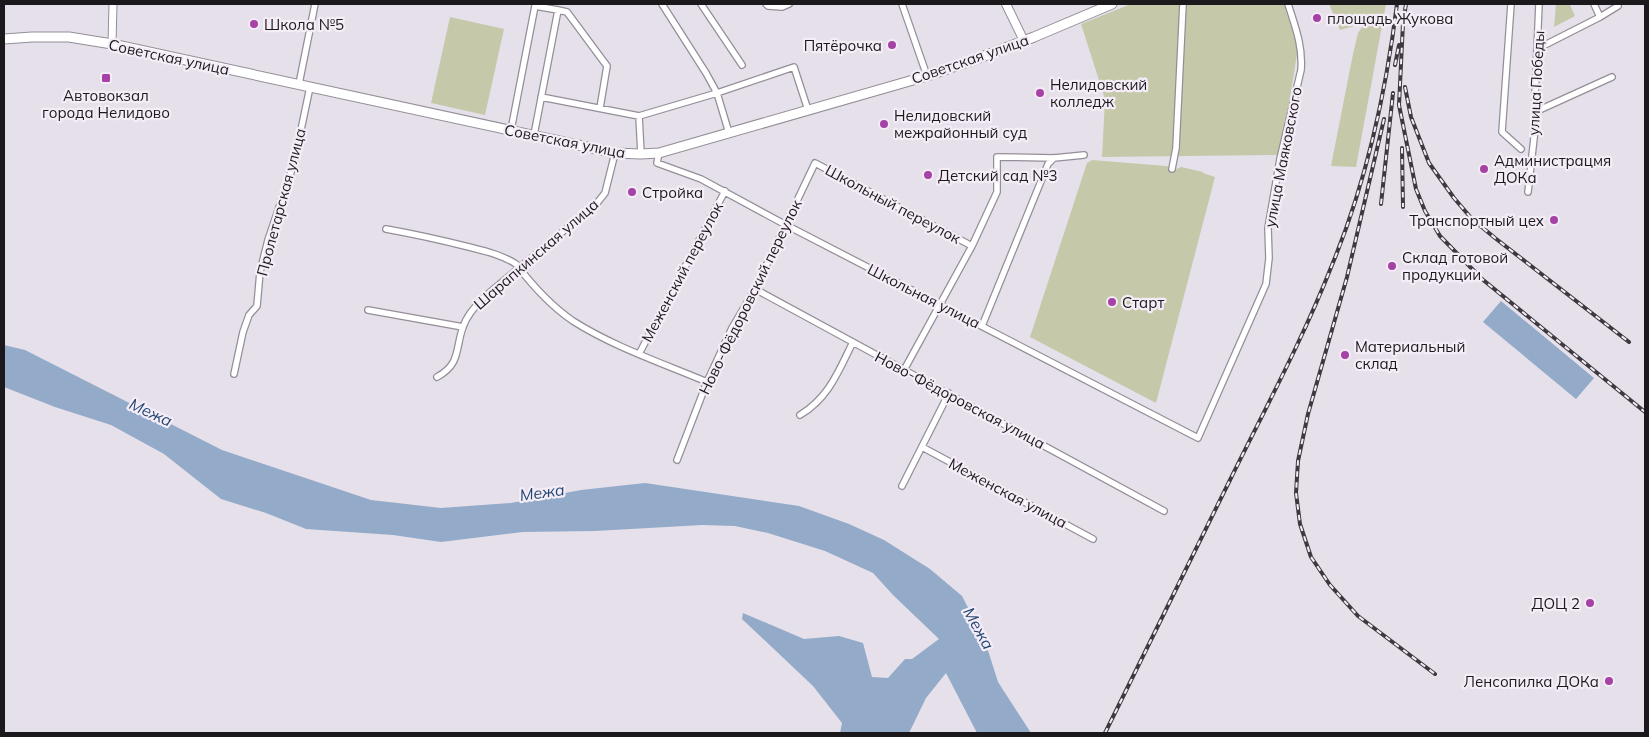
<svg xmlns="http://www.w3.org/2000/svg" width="1649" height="737" viewBox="0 0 1649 737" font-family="Mulish,sans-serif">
<rect width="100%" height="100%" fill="#e6e0eb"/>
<path fill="#c5c9aa" d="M1131 4H1286L1298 48 1281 155 1102 157 1105 99 1081 24Z
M1329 4H1386L1356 167 1331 166 1353 54 1358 33 1365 23 1340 30Z
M1556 4 1570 5 1575 16 1554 27Z
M450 17 504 29 485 115 431 103Z
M1092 160 1166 166 1176 169 1181 167 1203 172V173L1215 177 1156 403 1030 337 1087 163Z"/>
<path fill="#93aac9" d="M1501 301 1594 378 1576 399 1483 322Z
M4 345 25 350 222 450 371 500 441 508 511 503 581 490 645 483 799 506 849 524 884 540 930 569 962 596 985 641 998 682 1031 733H977L946 673 926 698 909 733H840L842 723 813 686 742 619 743 613 804 639 839 636 863 643 872 677 888 678 905 659H912L939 639 893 595 873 573 825 551 768 533 735 526 702 525 595 531 523 532 441 542 393 535 306 529 266 513 221 499 164 454 111 425 55 407 4 387Z"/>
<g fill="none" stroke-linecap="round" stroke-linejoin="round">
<g stroke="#948e98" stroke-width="8">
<path id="minor" d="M662 4 706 73 717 93 729 133
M701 4 742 65
M766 4 768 6 782 7 789 4
M902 4 927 76
M1511 4 1502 132 1521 149
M1594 4 1600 17 1618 6 1617 4
M558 10 567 12 607 66 600 108
M1537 49 1600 17
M299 84 315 4
M541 97 639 116 717 93 794 67 808 110
M1537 111 1612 77
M639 116 641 154
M511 130 535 6 558 10 534 135
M659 153 657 163 701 179 786 225 1198 438 1266 284 1269 258 1268 228 1280 159 1301 70C1303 46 1295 26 1288 4
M1172 169 1176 148 1183 4
M1528 192 1537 111 1535 96 1539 4
M386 229C414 234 441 240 469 247 485 251 502 255 516 264 532 285 551 306 573 321 614 347 662 363 707 382
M755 289 1164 511
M368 310 463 327
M982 326 1048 164 1054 158
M639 354 725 191
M904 370 972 246 997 192V157L1054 158 1084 155
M234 374 243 332 249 315 257 306 260 272 268 240 294 163 310 87
M437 377C461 364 455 349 463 327 467 315 475 307 483 298L597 203 605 193 615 153
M800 415C829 398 839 370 853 342
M922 447 1093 539
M677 460 707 382 732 328 755 289 815 163 972 246
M902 486 949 393"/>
</g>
<g stroke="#948e98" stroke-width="9">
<path id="tertiary" d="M112 44 113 4"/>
</g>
<g stroke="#948e98" stroke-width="10">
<path id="secondary" d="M1006 4 1024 41"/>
</g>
<g stroke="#948e98" stroke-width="11">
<path id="primary" d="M4 39 32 37H69L112 44 615 153 641 154 659 153 927 76 979 58 1034 37 1112 4"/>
</g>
<use href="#minor" stroke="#fff" stroke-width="5.5"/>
<use href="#tertiary" stroke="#fff" stroke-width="7"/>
<use href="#secondary" stroke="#fff" stroke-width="8"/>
<use href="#primary" stroke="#fff" stroke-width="9"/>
<g stroke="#3d393e" stroke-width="4">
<path id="rail" d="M1406 4 1403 23 1399 105 1416 189 1425 211 1440 236 1482 279 1645 412
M1395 65 1399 45
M1405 87 1411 117 1429 163 1454 198 1472 219 1495 238 1629 342
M1384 119 1347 277 1308 414 1298 461 1296 493 1300 524 1311 557 1330 585 1358 616 1435 674
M1402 148 1403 207
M1381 204 1393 93
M1105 733C1147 649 1188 564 1230 480 1265 409 1303 339 1332 265 1366 183 1386 92 1397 4"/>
</g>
<use href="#rail" stroke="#f4edf8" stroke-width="2" stroke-dasharray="5.5" stroke-linecap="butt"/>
</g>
<g fill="#a641a6" stroke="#f4edf8" stroke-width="2">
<circle cx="1317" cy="18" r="5"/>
<circle cx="254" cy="24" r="5"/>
<circle cx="892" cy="45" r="5"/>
<rect x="101" y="73" width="10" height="10" rx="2.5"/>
<circle cx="1040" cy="93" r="5"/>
<circle cx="884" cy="124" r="5"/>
<circle cx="1484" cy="169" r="5"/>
<circle cx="928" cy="175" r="5"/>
<circle cx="632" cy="192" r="5"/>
<circle cx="1554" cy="220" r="5"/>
<circle cx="1392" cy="266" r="5"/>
<circle cx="1112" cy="302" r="5"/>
<circle cx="1345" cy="355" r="5"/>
<circle cx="1590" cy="603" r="5"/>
<circle cx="1609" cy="681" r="5"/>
</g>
<g text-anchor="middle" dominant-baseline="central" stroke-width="4.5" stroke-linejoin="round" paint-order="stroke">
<g font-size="15" fill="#1c191d" stroke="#f4edf8" text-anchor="start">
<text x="1327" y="18">площадь Жукова</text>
<text x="264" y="24">Школа №5</text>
<text x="882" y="45" text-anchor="end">Пятёрочка</text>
<text x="1050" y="84">Нелидовский<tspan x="1050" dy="17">колледж</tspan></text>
<text x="106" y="95" text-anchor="middle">Автовокзал<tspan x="106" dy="17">города Нелидово</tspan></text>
<text x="894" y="115">Нелидовский<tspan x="894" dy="17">межрайонный суд</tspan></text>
<text x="1494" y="160">Администрацмя<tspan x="1494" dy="17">ДОКа</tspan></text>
<text x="938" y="175">Детский сад №3</text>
<text x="642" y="192">Стройка</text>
<text x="1544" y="220" text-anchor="end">Транспортный цех</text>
<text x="1402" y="257">Склад готовой<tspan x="1402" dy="17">продукции</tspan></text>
<text x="1122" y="302">Старт</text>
<text x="1355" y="346">Материальный<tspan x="1355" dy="17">склад</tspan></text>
<text x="1580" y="603" text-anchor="end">ДОЦ 2</text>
<text x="1599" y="681" text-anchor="end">Ленсопилка ДОКа</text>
</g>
<g font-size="15" fill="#1c191d" stroke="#f4edf8">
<text transform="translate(169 57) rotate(12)">Советская улица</text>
<text transform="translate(970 59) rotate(-19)">Советская улица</text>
<text transform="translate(1536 83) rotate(-87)">улица Победы</text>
<text transform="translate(565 141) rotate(11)">Советская улица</text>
<text transform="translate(1283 157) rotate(-79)">улица Маяковского</text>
<text transform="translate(281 202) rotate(-75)">Пролетарская улица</text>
<text transform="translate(893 204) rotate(28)">Школьный переулок</text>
<text transform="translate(536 254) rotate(-41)">Шарапкинская улица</text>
<text transform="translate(682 272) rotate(-62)">Меженский переулок</text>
<text transform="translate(924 296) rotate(27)">Школьная улица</text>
<text transform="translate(750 297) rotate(-64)">Ново-Фёдоровский переулок</text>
<text transform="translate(960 400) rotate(28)">Ново-Фёдоровская улица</text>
<text transform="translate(1008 493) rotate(28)">Меженская улица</text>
</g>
<g font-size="16" font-style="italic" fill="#254670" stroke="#f4edf8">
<text transform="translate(151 412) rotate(25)">Межа</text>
<text transform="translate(542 492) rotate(-8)">Межа</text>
<text transform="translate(979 628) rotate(61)">Межа</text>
</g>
</g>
<rect width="1649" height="737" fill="none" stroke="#1c191d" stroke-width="10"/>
</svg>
